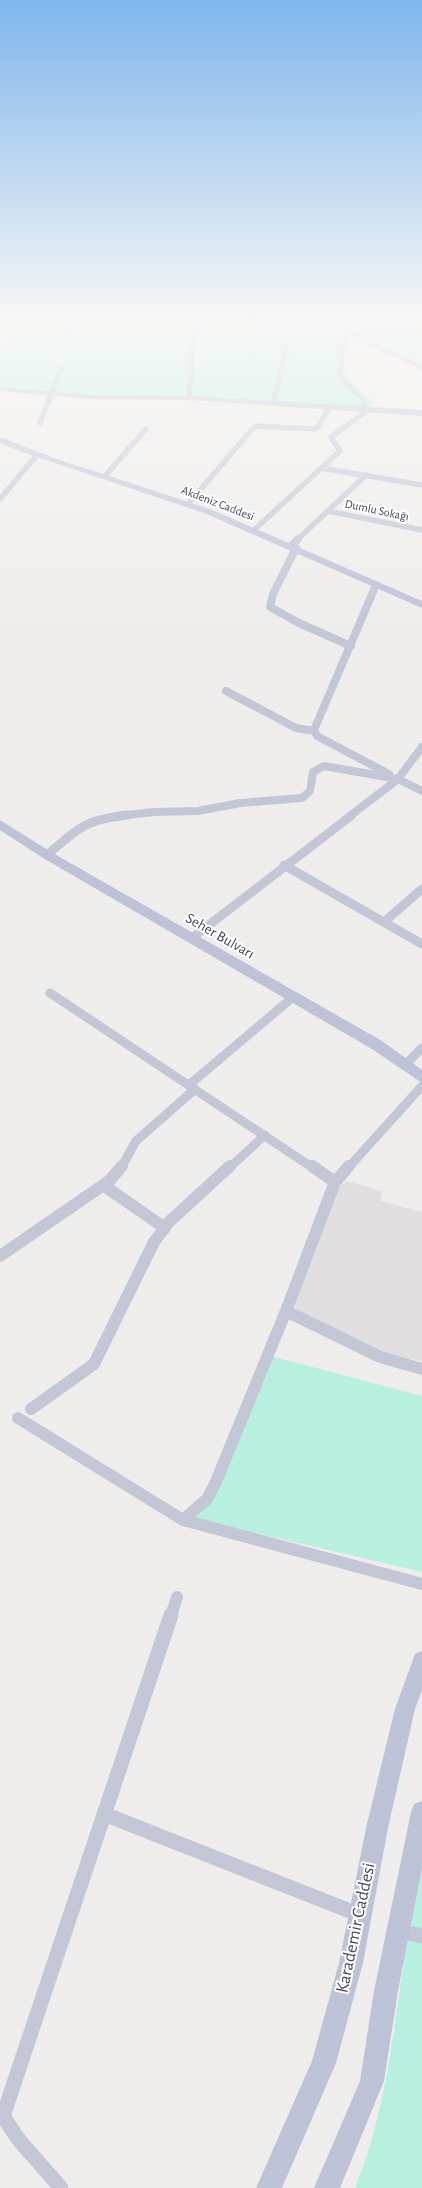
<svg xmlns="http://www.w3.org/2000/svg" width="422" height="2188" viewBox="0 0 422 2188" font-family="'Alegreya Sans',sans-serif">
<rect width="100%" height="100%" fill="#efedec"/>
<path fill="#e0dede" d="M346 1181 382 1191 380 1201 422 1212V1361L393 1356 356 1343 296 1309 294 1302 337 1190Z"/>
<path fill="#b7f0de" d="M17 324H422V368L364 337 350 339C346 345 346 352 345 359 342 387 371 386 374 408 314 404 254 399 194 398 129 397 64 397 0 386V350Z
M271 1356 422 1396V1572L196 1519Z
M422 1865V2188H355C380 2126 390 2061 399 1996 405 1952 414 1908 422 1865Z"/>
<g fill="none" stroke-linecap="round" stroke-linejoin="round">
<path stroke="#c2c6d5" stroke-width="5.5" d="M350 331 342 349 340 376 364 401 365 409
M357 334 383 336 422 334
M70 337 73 324
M189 398 193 329
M273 403 287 347
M40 423 62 367
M321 468 422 485
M105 476 146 429
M0 499 36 456
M188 504 255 426 314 429 318 427 330 407
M328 511 422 530
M254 530 340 451 331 437 368 410
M297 540 366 475"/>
<path stroke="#c2c6d5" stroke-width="8" d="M291 546 298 539
M296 548 273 594 270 607 299 623 351 646
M376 585 314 730 317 736 389 774
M226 691 296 728 314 731
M117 816 154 812 198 811 240 803 302 798 310 791 313 772 324 766 398 779 422 791
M350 816 398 779 422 747"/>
<path stroke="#c2c6d5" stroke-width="9" d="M47 855C80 827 84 820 128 815
M284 865 422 944
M384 922 422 889
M192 938 352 815
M50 993 313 1168
M405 1065 422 1048
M189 1085 293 997
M121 1168 136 1141 195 1089
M229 1168 265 1135
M348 1168 422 1086"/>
<path stroke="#c2c6d5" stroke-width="12" d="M312 1166 335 1182
M349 1166 335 1182 286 1311 380 1357 422 1369
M103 1185 165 1228
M0 1256 109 1181 122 1166
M31 1409 94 1364 154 1242 169 1222 230 1166
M18 1418 183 1520 422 1584
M183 1520 207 1499 215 1484 286 1311
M171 1616 177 1597"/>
<path stroke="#c2c6d5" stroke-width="15" d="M104 1814 360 1915
M398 1931 422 1936
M0 2112 19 2140 61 2188
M3 2116 171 1615"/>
<path fill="#bec2d7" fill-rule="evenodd" d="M328 324H338L422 365V370Z
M0 387 89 395 189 396 422 410V416L189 400 89 399 0 391Z
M0 437 54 458 210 509 422 601V608L204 513 22 452 0 443Z
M0 820 51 852 382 1041 422 1070V1083L372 1049 43 858 0 830Z
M422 1651V1690L415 1709 388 1828 363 1963 336 2063 282 2188H256L312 2061 339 1963 366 1828 395 1709 415 1654Z
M422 1801V1868L398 1991 384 2081 340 2188H314L360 2081 374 1991 411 1812 414 1804Z"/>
</g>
<linearGradient id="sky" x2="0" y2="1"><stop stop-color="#7fb6eb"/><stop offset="0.51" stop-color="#f8f7f6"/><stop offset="1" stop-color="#f8f7f6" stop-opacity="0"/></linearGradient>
<rect width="422" height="630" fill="url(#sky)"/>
<g text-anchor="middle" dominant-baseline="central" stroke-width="4" stroke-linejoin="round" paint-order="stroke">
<g font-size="12" fill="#44495a" stroke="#fff">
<text transform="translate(218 503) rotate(21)">Akdeniz Caddesi</text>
<text transform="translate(377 510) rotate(12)">Dumlu Sokağı</text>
</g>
<g font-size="15" fill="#44495a" stroke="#fff">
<text transform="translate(220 936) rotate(30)">Seher Bulvarı</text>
</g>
<g font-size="18" fill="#44495a" stroke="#fff">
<text transform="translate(356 1928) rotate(-78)">Karademir Caddesi</text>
</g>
</g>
</svg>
